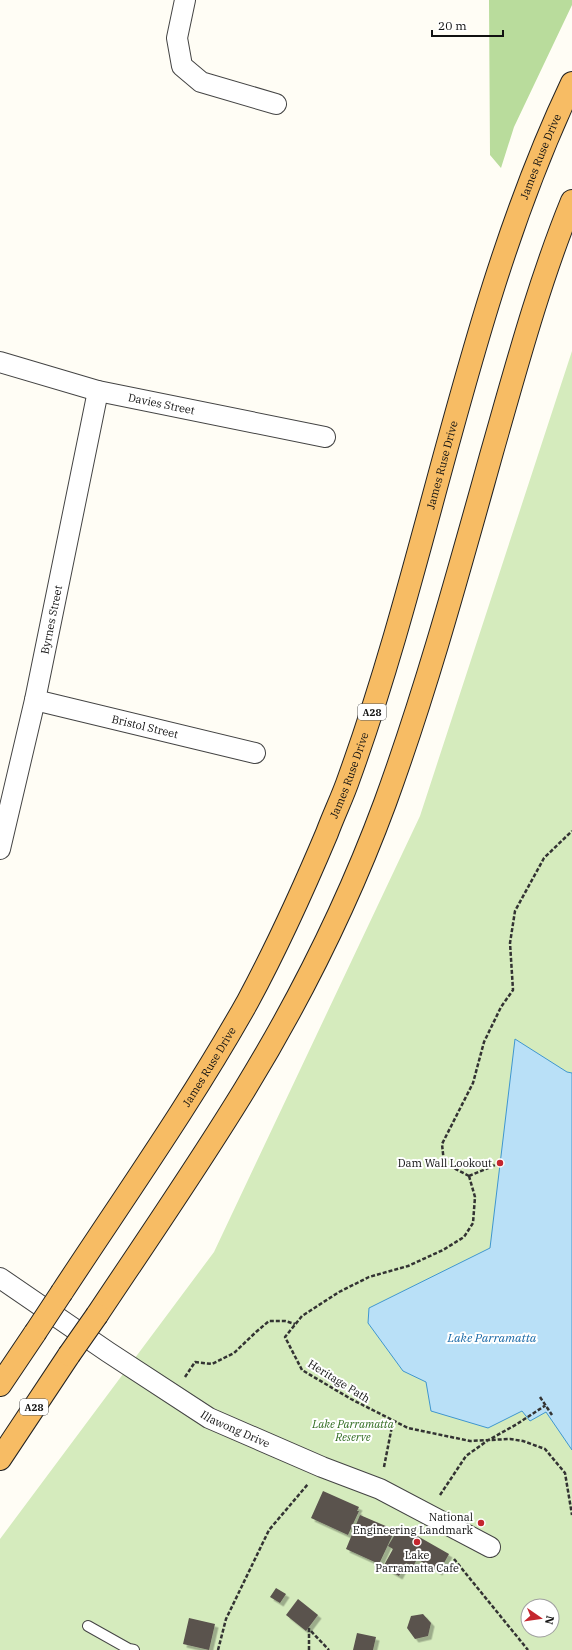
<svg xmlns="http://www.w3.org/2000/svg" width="572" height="1650" viewBox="0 0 572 1650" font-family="'IBM Plex Serif',serif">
<defs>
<filter id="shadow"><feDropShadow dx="3.5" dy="3.5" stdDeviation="0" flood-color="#0004"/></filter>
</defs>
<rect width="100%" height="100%" fill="#fffdf5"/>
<path fill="#d5ebbd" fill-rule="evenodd" d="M572 351V1650H0V1539L214 1252 420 816ZM528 1606H552V1630H528Z"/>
<path fill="#b9dc9c" d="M489 0H572V5L514 127 501 168 490 155Z"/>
<path fill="#b9e0f7" stroke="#3f96cf" d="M515 1039 567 1072 572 1073V1450L546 1412 530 1421 522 1411 488 1428 431 1411 426 1382 403 1371 368 1323 369 1308 490 1248Z"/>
<path fill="#5a524d" filter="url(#shadow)" d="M323 1491 359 1507 357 1511H359L348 1535 311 1518Z
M360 1515 395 1530 379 1564 346 1549Z
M400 1526 449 1554 439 1572 417 1559 413 1567 406 1563 399 1576 383 1567 393 1549 388 1546Z
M276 1588 286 1594 280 1603 270 1597Z
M298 1599 318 1615 306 1631 286 1615Z
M423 1614 431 1623 428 1636 415 1639 407 1628 411 1616Z
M189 1618 215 1624 209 1650 183 1644Z
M357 1633 376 1637 373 1650H353Z"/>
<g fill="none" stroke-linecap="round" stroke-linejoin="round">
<g stroke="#444" stroke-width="12">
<path id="service" d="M88 1626 129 1649 134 1650"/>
</g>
<g stroke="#444" stroke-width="22">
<g id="minor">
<path d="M185 0 177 38 182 66 201 82 276 104"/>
<path id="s1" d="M0 362 98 391 325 437"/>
<path id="s2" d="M35 700 255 753"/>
<path id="s3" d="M0 849 35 700 98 391"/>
<path id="s4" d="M0 1278 108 1352 209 1418 322 1467 380 1489 490 1547"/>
</g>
</g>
<g stroke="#222" stroke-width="24">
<g id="trunk">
<path id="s5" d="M62 1292C125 1196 192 1101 248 1001 277 947 303 890 327 833 334 814 343 796 349 778 432 549 467 304 572 83"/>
<path d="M97 1315C147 1240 198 1166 245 1089 300 999 348 903 385 803 427 688 459 570 492 452 516 368 539 282 572 201"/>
<path d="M0 1385 35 1333"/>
<path d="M0 1459 69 1355"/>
</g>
</g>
<path stroke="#333" stroke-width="2.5" stroke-dasharray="4 2" stroke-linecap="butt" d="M469 1176 475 1197 473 1223 464 1237 443 1250 408 1266 369 1277 339 1292 302 1316 285 1337 302 1370 351 1399 408 1428 470 1441 510 1439 523 1441 545 1449 565 1473 572 1515
M469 1176 444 1163 442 1144 473 1083 484 1042 501 1007 513 990 510 943 515 911 544 858 572 831
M469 1176 500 1163
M185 1377 195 1362 212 1364 234 1353 256 1332 269 1321H285L295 1324
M540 1397 552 1415
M384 1467 393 1421
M440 1495 466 1456 487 1441 517 1424 546 1405
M454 1559 528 1650
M218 1650 226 1619 269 1530 308 1484
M309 1650V1629L329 1650"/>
<use href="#service" stroke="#fff" stroke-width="10"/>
<use href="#minor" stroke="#fff" stroke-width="20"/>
<use href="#trunk" stroke="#f7bc64" stroke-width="22"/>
<g stroke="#222" stroke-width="24" stroke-linecap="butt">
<path id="trunk-bridge" d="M35 1333 62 1292
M69 1355 97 1315"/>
</g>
<use href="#trunk-bridge" stroke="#f7bc64" stroke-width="22"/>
</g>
<g fill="#c4262e" stroke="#fff" stroke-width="1.5">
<circle cx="500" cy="1163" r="4"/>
<circle cx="481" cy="1523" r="4"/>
<circle cx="417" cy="1542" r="4"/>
</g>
<g text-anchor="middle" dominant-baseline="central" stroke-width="4" stroke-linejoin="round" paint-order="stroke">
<g fill="#fff" stroke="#585858" stroke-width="1">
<rect x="358" y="704" width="28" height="16" rx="3"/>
<rect x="20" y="1399" width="28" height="16" rx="3"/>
</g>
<g font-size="10" font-weight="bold" fill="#111">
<text x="372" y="712">A28</text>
<text x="34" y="1407">A28</text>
</g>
<g font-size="11" fill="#111" stroke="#fff">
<text stroke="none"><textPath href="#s5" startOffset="1241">James Ruse Drive</textPath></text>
<text stroke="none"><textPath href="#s1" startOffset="167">Davies Street</textPath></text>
<text stroke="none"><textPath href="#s5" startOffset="917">James Ruse Drive</textPath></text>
<text stroke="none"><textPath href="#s3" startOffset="235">Byrnes Street</textPath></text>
<text stroke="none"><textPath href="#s2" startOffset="113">Bristol Street</textPath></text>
<text stroke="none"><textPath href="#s5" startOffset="593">James Ruse Drive</textPath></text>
<text stroke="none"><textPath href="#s5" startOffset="269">James Ruse Drive</textPath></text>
<text transform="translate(339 1381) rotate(32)">Heritage Path</text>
<text stroke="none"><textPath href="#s4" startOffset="280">Illawong Drive</textPath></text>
</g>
<g font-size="11" fill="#111" stroke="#fff" text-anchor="end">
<text x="492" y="1163">Dam Wall Lookout</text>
<text x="473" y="1517">National<tspan x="473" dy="13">Engineering Landmark</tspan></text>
<text x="417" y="1555" text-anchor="middle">Lake<tspan x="417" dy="13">Parramatta Cafe</tspan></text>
</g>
<g font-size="11" font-style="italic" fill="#2f6b1f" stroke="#fff">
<text x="353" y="1424">Lake Parramatta<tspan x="353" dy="13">Reserve</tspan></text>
</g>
<g font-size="12" font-style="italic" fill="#1768a6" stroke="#fff">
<text x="492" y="1337">Lake Parramatta</text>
</g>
</g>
<g transform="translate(540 1618) rotate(103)"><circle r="19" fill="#ffffff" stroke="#a0a0a0"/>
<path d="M0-3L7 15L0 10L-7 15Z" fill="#c4262e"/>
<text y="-6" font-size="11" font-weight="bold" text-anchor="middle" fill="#111111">N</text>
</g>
<path d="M432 30v6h71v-6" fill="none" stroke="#111111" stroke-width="2"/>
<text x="438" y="30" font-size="12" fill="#111111" stroke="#ffffff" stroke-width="3" paint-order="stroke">20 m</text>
</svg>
